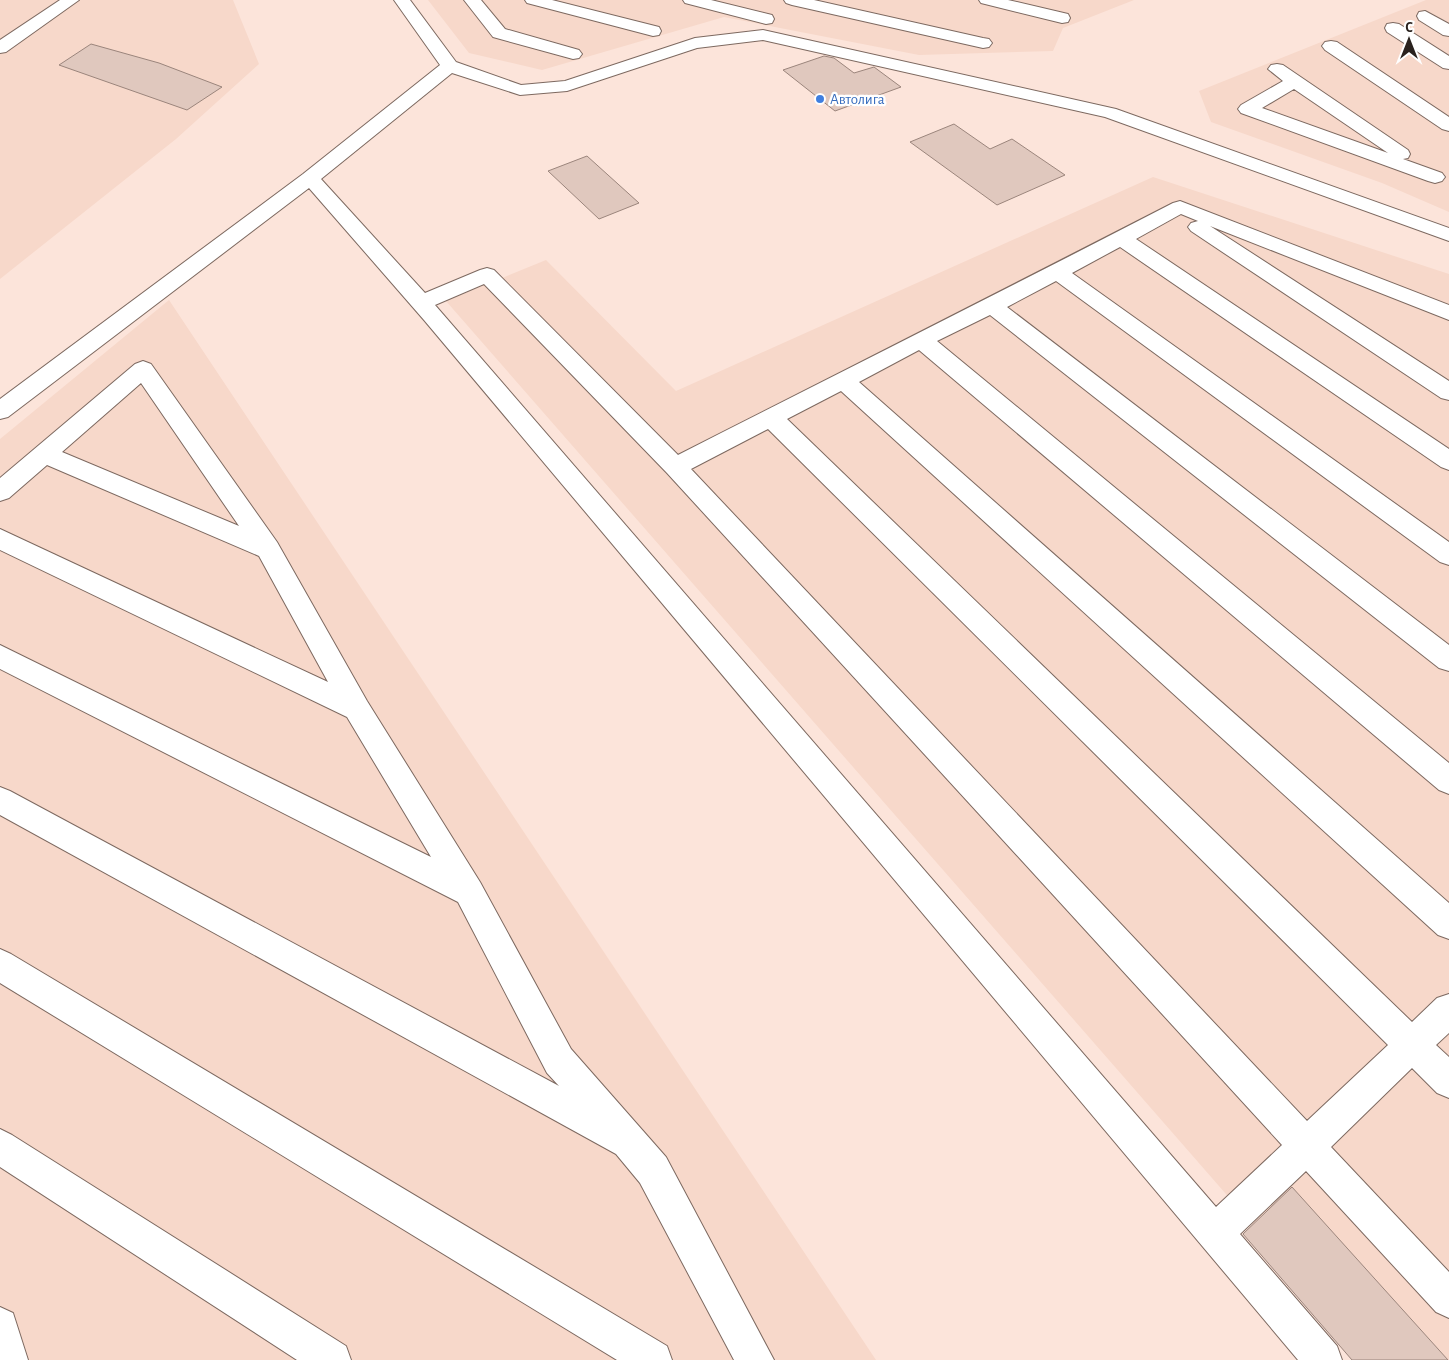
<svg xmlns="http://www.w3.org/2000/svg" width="1449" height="1360" viewBox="0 0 1449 1360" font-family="'Alegreya Sans',sans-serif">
<rect width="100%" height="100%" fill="#fce4da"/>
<path fill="#f7d8ca" d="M0 0H233L259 64 176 139 0 279Z
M428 0H1134L1063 28 1053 51 919 55 724 17 542 70 469 53Z
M1426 0H1449V212L1382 183 1211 122 1199 91Z
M1153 177 1449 274V1360H1371L446 301 546 260 676 391Z
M169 300 876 1360H0V439Z"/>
<path fill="#e0c8be" stroke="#9b857c" d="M91 44 159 63 222 87 187 110 59 65Z
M824 56 834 58 854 73 874 67 901 87 835 111 783 70Z
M954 124 990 149 1012 139 1065 175 997 205 910 142Z
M587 156 639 203 599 219 548 171Z
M1292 1187 1448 1360H1352L1243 1234Z"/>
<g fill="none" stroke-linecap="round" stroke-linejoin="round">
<g stroke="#7d6960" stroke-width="2">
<path id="minor" d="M60 0H79L6 52 0 53V40Z
M394 0H410L456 62 521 85 565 81 695 38 763 30 1116 109 1449 228V241L1105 117 763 40 697 48 567 91 520 95 452 73 321 179 425 293 480 270 487 268 494 270 678 455C843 371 1009 288 1173 203L1180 201 1449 305V320L1210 226 1449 381V400L1441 398 1191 231 1188 227 1191 223 1198 221 1181 214 1136 239 1449 449V470L1441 467 1120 247 1072 273 1449 542V565L1440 562 1056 281 1007 307 1449 645V671L1439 668 990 315 937 341 1449 763V794L1439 790 919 350 859 382 1449 903V939L1438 935 841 391 787 419 1412 1022 1437 998 1449 994V1033L1436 1045 1449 1057V1098L1437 1093 1412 1068 1331 1147 1449 1272V1318L1436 1312 1306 1171 1240 1234 1337 1346 1342 1360H1298L424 320 309 188 8 417 0 419V399L303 174 440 65ZM484 284 667 473 1282 1145 1216 1207 435 305ZM768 429 1388 1045 1307 1121 691 469Z
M464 0H481L505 29 579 50 582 54 579 58 573 59 493 37Z
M525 0H552L659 27 661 31 659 35 653 36 527 3Z
M683 0H711L772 15 774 19 772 23 766 24 685 3Z
M784 0H814L983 38 989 39 992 43 989 47 983 48 792 5 786 3Z
M979 0H1008L1068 14 1070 18 1068 22 1062 23 981 3Z
M1425 11 1449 24V36L1443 35 1419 20 1417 16 1419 12Z
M1393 23 1399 24 1449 56V69L1443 68 1387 32 1385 28 1387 24Z
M1331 41 1337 42 1449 117V131L1442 129 1325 50 1322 46 1325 42Z
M1277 64 1283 65 1408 150 1410 154 1408 158 1403 159 1442 173 1445 177 1442 181 1435 183 1428 181 1241 113 1238 109 1241 105 1283 81 1268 69 1271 65ZM1294 89 1388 153 1262 108Z
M143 361 151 364 277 542 367 701 480 882 571 1049 666 1157 774 1360H734L640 1183 616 1154 0 815V787L10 791 559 1086 547 1073 458 902 0 669V645L431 857 347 717 0 550V529L328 682 259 556 47 465 9 498 0 501V478L135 364ZM141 383 239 526 62 452Z
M0 949 11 954 667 1346 672 1360H617L0 983Z
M0 1129 12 1135 346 1346 351 1360H297L0 1167Z
M0 1307 13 1313 28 1360H0Z"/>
</g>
<use href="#minor" fill="#fff" fill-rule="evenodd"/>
</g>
<circle fill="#3f7fe0" stroke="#fff" stroke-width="2" cx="820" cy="99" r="5"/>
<g text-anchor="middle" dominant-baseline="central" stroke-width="4.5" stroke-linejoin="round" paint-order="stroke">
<g font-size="15" fill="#366cbe" stroke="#fff" text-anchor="start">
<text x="830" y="99">Автолига</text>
</g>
</g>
<g transform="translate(1409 40)" stroke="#ffffff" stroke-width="4" paint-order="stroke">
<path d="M0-4L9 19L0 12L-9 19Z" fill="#2a221e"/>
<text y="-8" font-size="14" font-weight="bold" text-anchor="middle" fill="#2a221e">С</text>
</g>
</svg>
